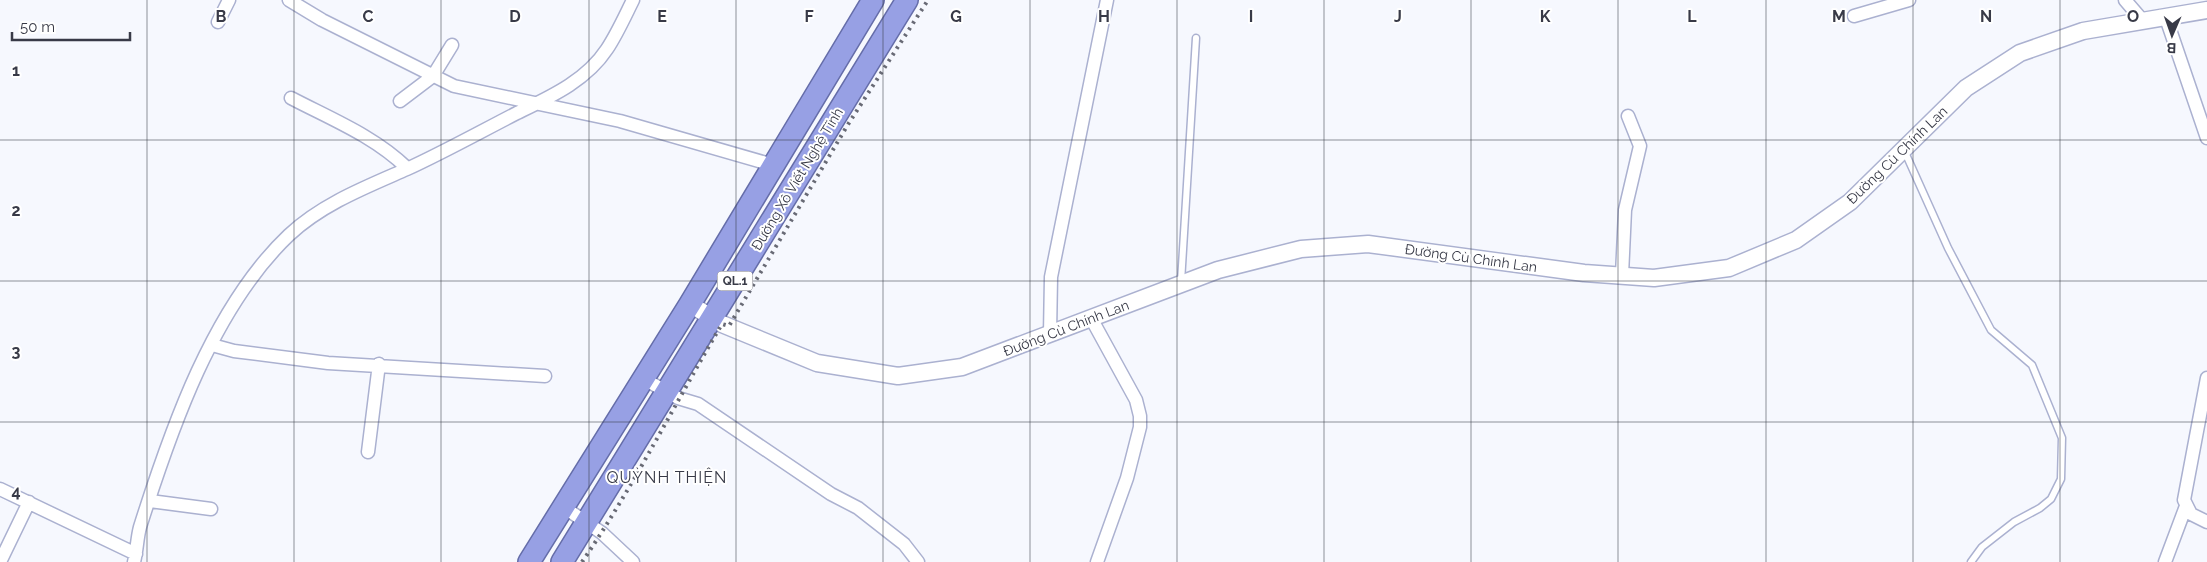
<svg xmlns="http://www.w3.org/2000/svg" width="2207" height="562" viewBox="0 0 2207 562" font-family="Raleway,sans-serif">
<rect width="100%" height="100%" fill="#f6f8fe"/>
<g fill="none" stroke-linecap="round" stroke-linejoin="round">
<g stroke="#abb1d0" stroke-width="9">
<path id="service" d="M1904 150 1948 248 1991 330 2032 365 2062 438 2061 479 2051 499 2040 508 2014 522 1982 547 1971 562
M1181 282 1196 38"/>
</g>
<g stroke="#abb1d0" stroke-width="15">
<path id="minor" d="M289 0 322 20 454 86 620 121 773 165
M2125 0 2143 21
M1854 16 1909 0
M2166 18 2207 138
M218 22 229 0
M291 98C331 119 374 136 407 168
M400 101 433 76 452 45
M1622 275 1625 210 1640 146 1628 116
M1091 318 1136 400 1140 416V427L1127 478 1097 562
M1050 334 1051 277 1107 0
M212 345 234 351 328 363 545 376
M2207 378 2184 500 2191 514 2207 522
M644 379 678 398 698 404 831 494 858 508 904 544 918 562
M368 452 379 364
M0 489 136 554
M150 501 211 509
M565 508 602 533 633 562
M0 562 29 502
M134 562C137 550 137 538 140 527 171 429 213 307 289 235 322 204 366 187 407 169 444 152 480 132 517 113 550 97 586 81 607 49 617 34 625 16 633 0
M2165 562 2186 506"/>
</g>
<g stroke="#abb1d0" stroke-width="19">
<path id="tertiary" d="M690 304 722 324 817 363 898 376 962 367 1218 270 1301 249 1368 244 1584 273 1654 278 1729 268 1796 240 1850 202 1966 88 2020 53 2083 31 2207 10"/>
</g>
<g stroke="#656da9" stroke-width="24">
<path id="trunk" d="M529 562 690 304 873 0
M562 562 907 0"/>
</g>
<use href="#service" stroke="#fff" stroke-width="6"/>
<use href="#minor" stroke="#fff" stroke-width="12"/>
<use href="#tertiary" stroke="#fff" stroke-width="16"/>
<use href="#trunk" stroke="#97a0e4" stroke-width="21"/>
<path stroke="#686a75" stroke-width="4" stroke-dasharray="2.5 5" stroke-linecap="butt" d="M582 562C634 486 675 403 722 324L729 326 847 126 928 0"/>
</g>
<path fill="none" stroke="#383a47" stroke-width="1" stroke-opacity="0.55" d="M147 0V562M294 0V562M441 0V562M589 0V562M736 0V562M883 0V562M1030 0V562M1177 0V562M1324 0V562M1471 0V562M1618 0V562M1766 0V562M1913 0V562M2060 0V562M0 140H2207M0 281H2207M0 422H2207"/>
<g text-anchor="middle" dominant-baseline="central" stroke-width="4" stroke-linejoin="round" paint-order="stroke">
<rect fill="#fff" stroke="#74757e" stroke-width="1" x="717.5" y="271.5" width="35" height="19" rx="4"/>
<g font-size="12" font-weight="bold" fill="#383a47">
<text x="735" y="281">QL.1</text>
</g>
<g font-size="14" fill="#383a47" stroke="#fff">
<text transform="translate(1897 155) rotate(-44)">Đường Cù Chính Lan</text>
<text transform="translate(797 179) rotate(-59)">Đường Xô Viết Nghệ Tĩnh</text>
<text transform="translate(1471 258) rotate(8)">Đường Cù Chính Lan</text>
<text transform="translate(1066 328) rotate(-21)">Đường Cù Chính Lan</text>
</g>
<g font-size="16" letter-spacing="1" fill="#383a47" stroke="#fff">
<text x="667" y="477">QUỲNH THIỆN</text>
</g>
</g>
<g font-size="16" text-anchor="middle" font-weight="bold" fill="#383a47" stroke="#fff" stroke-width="4" stroke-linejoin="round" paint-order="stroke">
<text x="221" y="22">B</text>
<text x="368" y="22">C</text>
<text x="515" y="22">D</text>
<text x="662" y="22">E</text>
<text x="809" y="22">F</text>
<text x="956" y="22">G</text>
<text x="1104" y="22">H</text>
<text x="1251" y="22">I</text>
<text x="1398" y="22">J</text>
<text x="1545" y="22">K</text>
<text x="1692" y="22">L</text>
<text x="1839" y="22">M</text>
<text x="1986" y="22">N</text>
<text x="2133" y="22">O</text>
<text x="16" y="76">1</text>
<text x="16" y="216">2</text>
<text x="16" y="357">3</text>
<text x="16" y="497">4</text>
</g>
<g transform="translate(2172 35) rotate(182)" stroke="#ffffff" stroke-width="4" paint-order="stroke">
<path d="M0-4L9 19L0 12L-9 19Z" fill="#383a47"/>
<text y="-8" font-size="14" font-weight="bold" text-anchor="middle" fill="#383a47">B</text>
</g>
<path d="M12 32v8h118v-8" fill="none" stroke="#383a47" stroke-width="2.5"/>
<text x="20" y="32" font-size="15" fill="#383a47" stroke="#ffffff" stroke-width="4" paint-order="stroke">50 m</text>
</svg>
